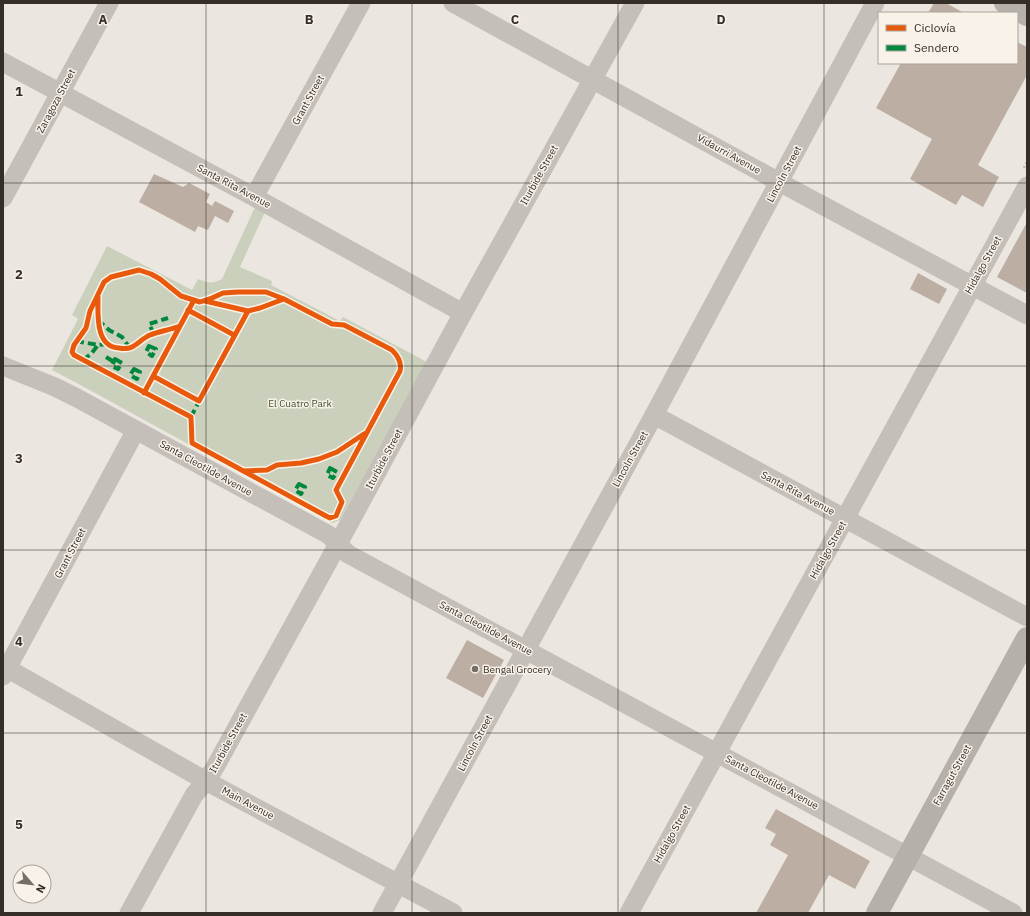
<svg xmlns="http://www.w3.org/2000/svg" width="1030" height="916" viewBox="0 0 1030 916" font-family="'IBM Plex Sans',sans-serif">
<rect width="100%" height="100%" fill="#ebe7e0"/>
<path fill="#cad0bb" d="M255 207 265 212 240 267 272 281 271 285 340 321 343 317 427 362 340 520 333 523 330 522 75 382 52 370 78 319 72 315 107 246 192 290 198 279C208 283 213 284 222 279Z"/>
<path fill="#bdaea3" d="M934 3H946L964 13H928Z
M1017 42 1027 47V75L978 165 999 177 983 207 962 195 956 205 910 179 932 139 876 108 901 63H1017Z
M154 174 183 187 189 183 210 194 206 202 212 206 215 201 234 211 228 223 215 216 208 230 198 226 195 232 139 202Z
M1026 224 1027 225V293L997 277Z
M918 273 947 289 939 304 910 289Z
M467 640 504 660 483 698 446 678Z
M776 809 870 861 855 889 829 875 808 913H756L788 855 770 845 776 834 765 828Z"/>
<g fill="none" stroke-linecap="round" stroke-linejoin="round">
<path stroke="#bcb8b2" stroke-width="2.5" stroke-dasharray="2 2" stroke-linecap="butt" d="M1024 168 1027 162"/>
<path stroke="#c4bfb9" stroke-width="19" d="M453 3 779 182 1027 315
M3 62 254 197 463 313
M254 197 361 3
M3 198 109 3
M3 366 55 387 77 398 329 535 348 554 1013 913
M654 415 1027 617
M3 666 206 781 453 913
M3 676 136 430
M129 913 194 795 206 781 214 769 338 544 463 313 635 3
M382 913 654 415 875 3
M629 913 1027 186"/>
<path stroke="#b5b0aa" stroke-width="22" d="M1005 3 1027 15
M877 913 1027 638"/>
<path stroke="#00873e" stroke-width="4" stroke-dasharray="8 4" stroke-linecap="butt" d="M98 320 109 330 122 337 129 347
M154 334 149 324 168 318
M76 341 98 345 108 344
M149 346 156 349 152 356 146 352Z
M106 357 114 362
M115 359 122 363 118 369 112 366Z
M83 360 91 354 98 345
M134 369 140 372 137 379 130 375Z
M191 417 199 401
M330 468 337 472 333 478 327 475Z
M299 484 305 487 301 494 295 490Z"/>
<g stroke="#f8f2e8" stroke-width="8">
<path id="cycleway" d="M139 270 151 274 160 279 181 296 200 302 212 298 223 293 238 292H266L284 299 332 324 344 325 350 328 392 350C398 356 402 363 400 371L336 490 342 502 336 516 330 518 326 516 192 443 191 417 74 355 72 352 74 345 86 328 90 311 104 282 111 277Z
M98 297C98 314 95 347 119 348 124 349 128 349 132 347 138 344 143 338 150 335 160 331 170 330 180 326
M205 301 248 311 260 308 284 299
M188 310 234 335
M153 376 199 401 248 311
M144 393 194 300
M243 471 267 470 277 465 301 463 319 459 337 452 364 434"/>
</g>
<use href="#cycleway" stroke="#e8590c" stroke-width="5"/>
</g>
<path fill="none" stroke="#342d28" stroke-width="1" stroke-opacity="0.55" d="M206 3V913M412 3V913M618 3V913M824 3V913M3 183H1027M3 366H1027M3 550H1027M3 733H1027"/>
<circle fill="#746e68" stroke="#f8f2e8" stroke-width="1.5" cx="475" cy="669" r="4"/>
<g text-anchor="middle" dominant-baseline="central" stroke-width="3" stroke-linejoin="round" paint-order="stroke">
<g font-size="10" fill="#342d28" stroke="#f8f2e8">
<text transform="translate(308 100) rotate(-61)">Grant Street</text>
<text transform="translate(56 101) rotate(-62)">Zaragoza Street</text>
<text transform="translate(729 154) rotate(29)">Vidaurri Avenue</text>
<text transform="translate(784 174) rotate(-62)">Lincoln Street</text>
<text transform="translate(539 175) rotate(-61)">Iturbide Street</text>
<text transform="translate(234 186) rotate(28)">Santa Rita Avenue</text>
<text transform="translate(983 265) rotate(-61)">Hidalgo Street</text>
<text transform="translate(384 459) rotate(-62)">Iturbide Street</text>
<text transform="translate(630 459) rotate(-61)">Lincoln Street</text>
<text transform="translate(206 468) rotate(29)">Santa Cleotilde Avenue</text>
<text transform="translate(798 493) rotate(28)">Santa Rita Avenue</text>
<text transform="translate(828 550) rotate(-61)">Hidalgo Street</text>
<text transform="translate(70 553) rotate(-62)">Grant Street</text>
<text transform="translate(486 628) rotate(28)">Santa Cleotilde Avenue</text>
<text transform="translate(228 743) rotate(-61)">Iturbide Street</text>
<text transform="translate(475 743) rotate(-62)">Lincoln Street</text>
<text transform="translate(952 775) rotate(-61)">Farragut Street</text>
<text transform="translate(772 782) rotate(28)">Santa Cleotilde Avenue</text>
<text transform="translate(248 803) rotate(28)">Main Avenue</text>
<text transform="translate(672 834) rotate(-61)">Hidalgo Street</text>
</g>
<g font-size="10" fill="#40502e" stroke="#f8f2e8">
<text x="300" y="403">El Cuatro Park</text>
</g>
<g font-size="10" fill="#342d28" stroke="#f8f2e8" text-anchor="start">
<text x="483" y="669">Bengal Grocery</text>
</g>
</g>
<g font-size="13" text-anchor="middle" font-weight="bold" fill="#342d28" stroke="#f8f2e8" stroke-width="3" stroke-linejoin="round" paint-order="stroke">
<text x="103" y="24">A</text>
<text x="309" y="24">B</text>
<text x="515" y="24">C</text>
<text x="721" y="24">D</text>
<text x="19" y="96">1</text>
<text x="19" y="279">2</text>
<text x="19" y="463">3</text>
<text x="19" y="646">4</text>
<text x="19" y="829">5</text>
</g>
<rect width="1030" height="916" fill="none" stroke="#342d28" stroke-width="8"/>
<rect x="878" y="12" width="140" height="52" fill="#f8f2e8" stroke="#aaa39b"/>
<rect x="886" y="25" width="20" height="6" fill="#e8590c" stroke="#aaa39b"/>
<text x="914" y="32" font-size="12" fill="#342d28">Ciclovía</text>
<rect x="886" y="45" width="20" height="6" fill="#00873e" stroke="#aaa39b"/>
<text x="914" y="52" font-size="12" fill="#342d28">Sendero</text>
<g transform="translate(32 884) rotate(118)"><circle r="19" fill="#f8f2e8" stroke="#aaa39b"/>
<path d="M0-3L7 15L0 10L-7 15Z" fill="#746e68"/>
<text y="-6" font-size="11" font-weight="bold" text-anchor="middle" fill="#342d28">N</text>
</g>
</svg>
